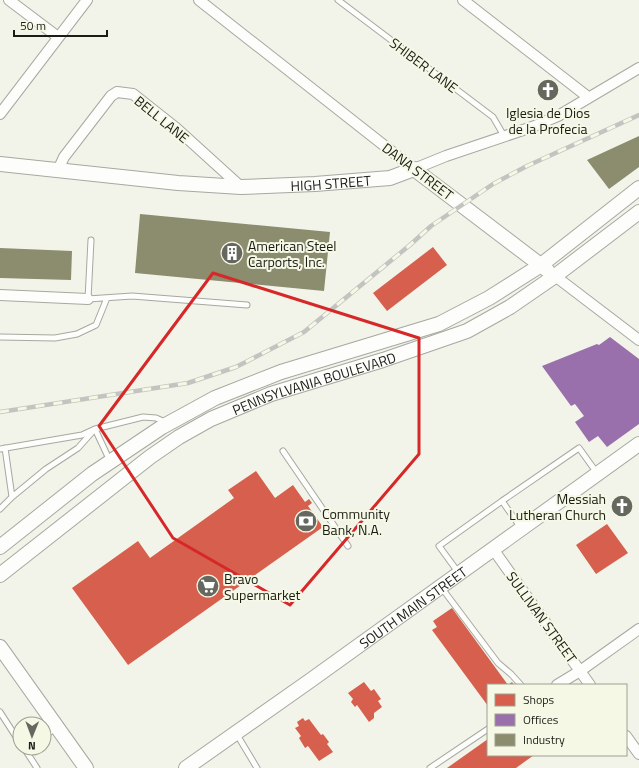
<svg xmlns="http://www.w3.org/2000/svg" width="639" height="768" viewBox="0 0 639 768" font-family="'Titillium Web',sans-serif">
<rect width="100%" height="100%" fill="#f2f4e9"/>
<path fill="#d6604d" d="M433 247 447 265 387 311 373 293Z
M256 471 275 498 293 485 305 502 309 499 312 503 308 506 323 527 128 665 72 588 138 541 150 558 234 498 228 490Z
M607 524 628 553 596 574 576 545Z
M452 608 508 685 512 682 514 685H488V706L432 630 437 627 433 621Z
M364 682 371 691 374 689 381 699 378 701 382 707 374 713V718L369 722 357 705 355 707 351 702 353 699 348 693Z
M303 718 305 721 309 719 321 735 323 734 329 742 327 744 333 752 319 761 308 746 305 748 299 738 301 736 295 728 299 726 297 722Z
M488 739V755H534L516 768H447Z"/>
<path fill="#9970ab" d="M610 337 639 359V424L607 447 598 436 589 442 575 422 584 416 575 404 571 406 542 366 597 344 599 345Z"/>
<path fill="#8c8c6e" d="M639 136V167L609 189 587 160Z
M140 214 330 232 324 291 135 273Z
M0 248 72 251 71 280 0 278Z"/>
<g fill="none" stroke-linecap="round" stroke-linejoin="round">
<g stroke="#a7a8a0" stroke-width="7">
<path id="lane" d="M338 0 493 117 504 136
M91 240 88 299 132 296 247 305
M0 337 55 338 77 334 96 325 107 298
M95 429 110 461
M5 448 12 497
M0 449 82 435 95 429 143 417 156 418 165 422
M283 451 348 546
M502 501 579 448 597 473
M0 509 12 497 46 469 78 448 94 430
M458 572 439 546 502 501 521 528
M441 587 498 663 511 674 521 685
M0 712 20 743
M236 733 257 768
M44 737 56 727
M24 748 37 768
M430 768 488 729"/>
</g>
<g stroke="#a7a8a0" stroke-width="12">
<path id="street" d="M9 0 58 37
M199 0 414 169 446 156 532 127 558 116 639 68
M463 0 588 97
M0 114 87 0
M58 170 64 157 111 96 117 92 133 94 176 128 241 187
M555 276 639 340
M0 295 88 299
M493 549 590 685
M557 685 580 671 639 629
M626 736 639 754"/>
</g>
<g stroke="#a7a8a0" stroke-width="16">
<g id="secondary">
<path id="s1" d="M0 164 178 183 241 187 315 184 390 178 414 169 547 270"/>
<path d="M0 547 92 474 162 427 215 398 281 372 439 324 489 298 541 265 639 188"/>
<path id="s2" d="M0 575 150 457 179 437 211 419 271 394 383 360 467 331 510 307 555 276 639 212"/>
<path d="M0 647 86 768"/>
<path id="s3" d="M186 768 311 680 639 444"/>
</g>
</g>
<use href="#lane" stroke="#fdfdfc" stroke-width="5"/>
<use href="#street" stroke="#fdfdfc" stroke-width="10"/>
<use href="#secondary" stroke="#fdfdfc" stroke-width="14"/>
<g stroke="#c3c4c0" stroke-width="4.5">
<path id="rail" d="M0 412 188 383 236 367 304 332 410 245 431 226 493 184 527 166 639 115"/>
</g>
<use href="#rail" stroke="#f5f8e5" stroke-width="3" stroke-dasharray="9" stroke-linecap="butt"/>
</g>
<path fill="none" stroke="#d62828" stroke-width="3" stroke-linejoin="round" d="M213 273 419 338V454L290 605 173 538 99 426Z"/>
<defs>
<g id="church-disc" transform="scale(1.15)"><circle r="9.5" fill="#66685f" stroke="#f5f8e5"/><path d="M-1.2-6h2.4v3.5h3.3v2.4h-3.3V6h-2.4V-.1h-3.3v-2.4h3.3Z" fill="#fff"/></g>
<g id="building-disc" transform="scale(1.15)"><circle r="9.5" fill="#66685f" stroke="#f5f8e5"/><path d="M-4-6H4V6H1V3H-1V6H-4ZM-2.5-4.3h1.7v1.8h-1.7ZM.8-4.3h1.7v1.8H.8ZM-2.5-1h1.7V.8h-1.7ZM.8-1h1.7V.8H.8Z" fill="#fff"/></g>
<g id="bank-disc" transform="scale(1.15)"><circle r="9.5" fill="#66685f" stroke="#f5f8e5"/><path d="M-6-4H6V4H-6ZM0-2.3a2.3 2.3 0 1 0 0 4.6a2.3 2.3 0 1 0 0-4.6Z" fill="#fff"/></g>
<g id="supermarket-disc" transform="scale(1.15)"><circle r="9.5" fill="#66685f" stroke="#f5f8e5"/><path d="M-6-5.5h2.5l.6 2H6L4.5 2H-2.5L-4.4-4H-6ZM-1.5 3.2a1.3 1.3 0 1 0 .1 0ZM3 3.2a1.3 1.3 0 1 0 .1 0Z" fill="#fff"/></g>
</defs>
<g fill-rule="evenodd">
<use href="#church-disc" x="548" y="90"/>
<use href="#building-disc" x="232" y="253"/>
<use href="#church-disc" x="622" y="506"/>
<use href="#bank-disc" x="306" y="521"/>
<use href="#supermarket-disc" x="208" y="586"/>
</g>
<g text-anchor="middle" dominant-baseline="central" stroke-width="4" stroke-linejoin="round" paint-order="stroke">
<g font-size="14" fill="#1b1c15" stroke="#f5f8e5">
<text transform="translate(424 65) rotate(37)">SHIBER LANE</text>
<text transform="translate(162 119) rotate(39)">BELL LANE</text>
<text transform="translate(418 171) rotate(37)">DANA STREET</text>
<text stroke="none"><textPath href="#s1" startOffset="332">HIGH STREET</textPath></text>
<text stroke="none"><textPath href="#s2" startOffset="372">PENNSYLVANIA BOULEVARD</textPath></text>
<text stroke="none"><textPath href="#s3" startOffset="278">SOUTH MAIN STREET</textPath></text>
<text transform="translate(542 617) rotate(54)">SULLIVAN STREET</text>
</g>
<g font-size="14" fill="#1b1c15" stroke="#f5f8e5" text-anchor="start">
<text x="548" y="112" text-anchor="middle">Iglesia de Dios<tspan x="548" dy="16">de la Profecia</tspan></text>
<text x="248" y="245">American Steel<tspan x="248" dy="16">Carports, Inc.</tspan></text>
<text x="606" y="498" text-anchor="end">Messiah<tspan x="606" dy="16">Lutheran Church</tspan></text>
<text x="322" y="513">Community<tspan x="322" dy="16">Bank, N.A.</tspan></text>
<text x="224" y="578">Bravo<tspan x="224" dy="16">Supermarket</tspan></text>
</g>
</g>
<rect x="487" y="684" width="140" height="72" fill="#f5f8e5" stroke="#9ea092"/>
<rect x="495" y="694" width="20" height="12" fill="#d6604d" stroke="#9ea092"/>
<text x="523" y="704" font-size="12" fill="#1b1c15">Shops</text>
<rect x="495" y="714" width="20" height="12" fill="#9970ab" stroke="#9ea092"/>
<text x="523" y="724" font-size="12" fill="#1b1c15">Offices</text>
<rect x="495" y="734" width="20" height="12" fill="#8c8c6e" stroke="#9ea092"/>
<text x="523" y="744" font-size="12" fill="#1b1c15">Industry</text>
<g transform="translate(32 736) rotate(181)"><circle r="19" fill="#f5f8e5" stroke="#9ea092"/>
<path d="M0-3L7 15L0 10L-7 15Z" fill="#66685f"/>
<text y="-6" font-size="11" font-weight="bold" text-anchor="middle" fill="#1b1c15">N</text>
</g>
<path d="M14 30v6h93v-6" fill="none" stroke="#1b1c15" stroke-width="2"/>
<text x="20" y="30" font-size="12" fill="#1b1c15" stroke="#f5f8e5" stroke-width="3" paint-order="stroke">50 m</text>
</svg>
